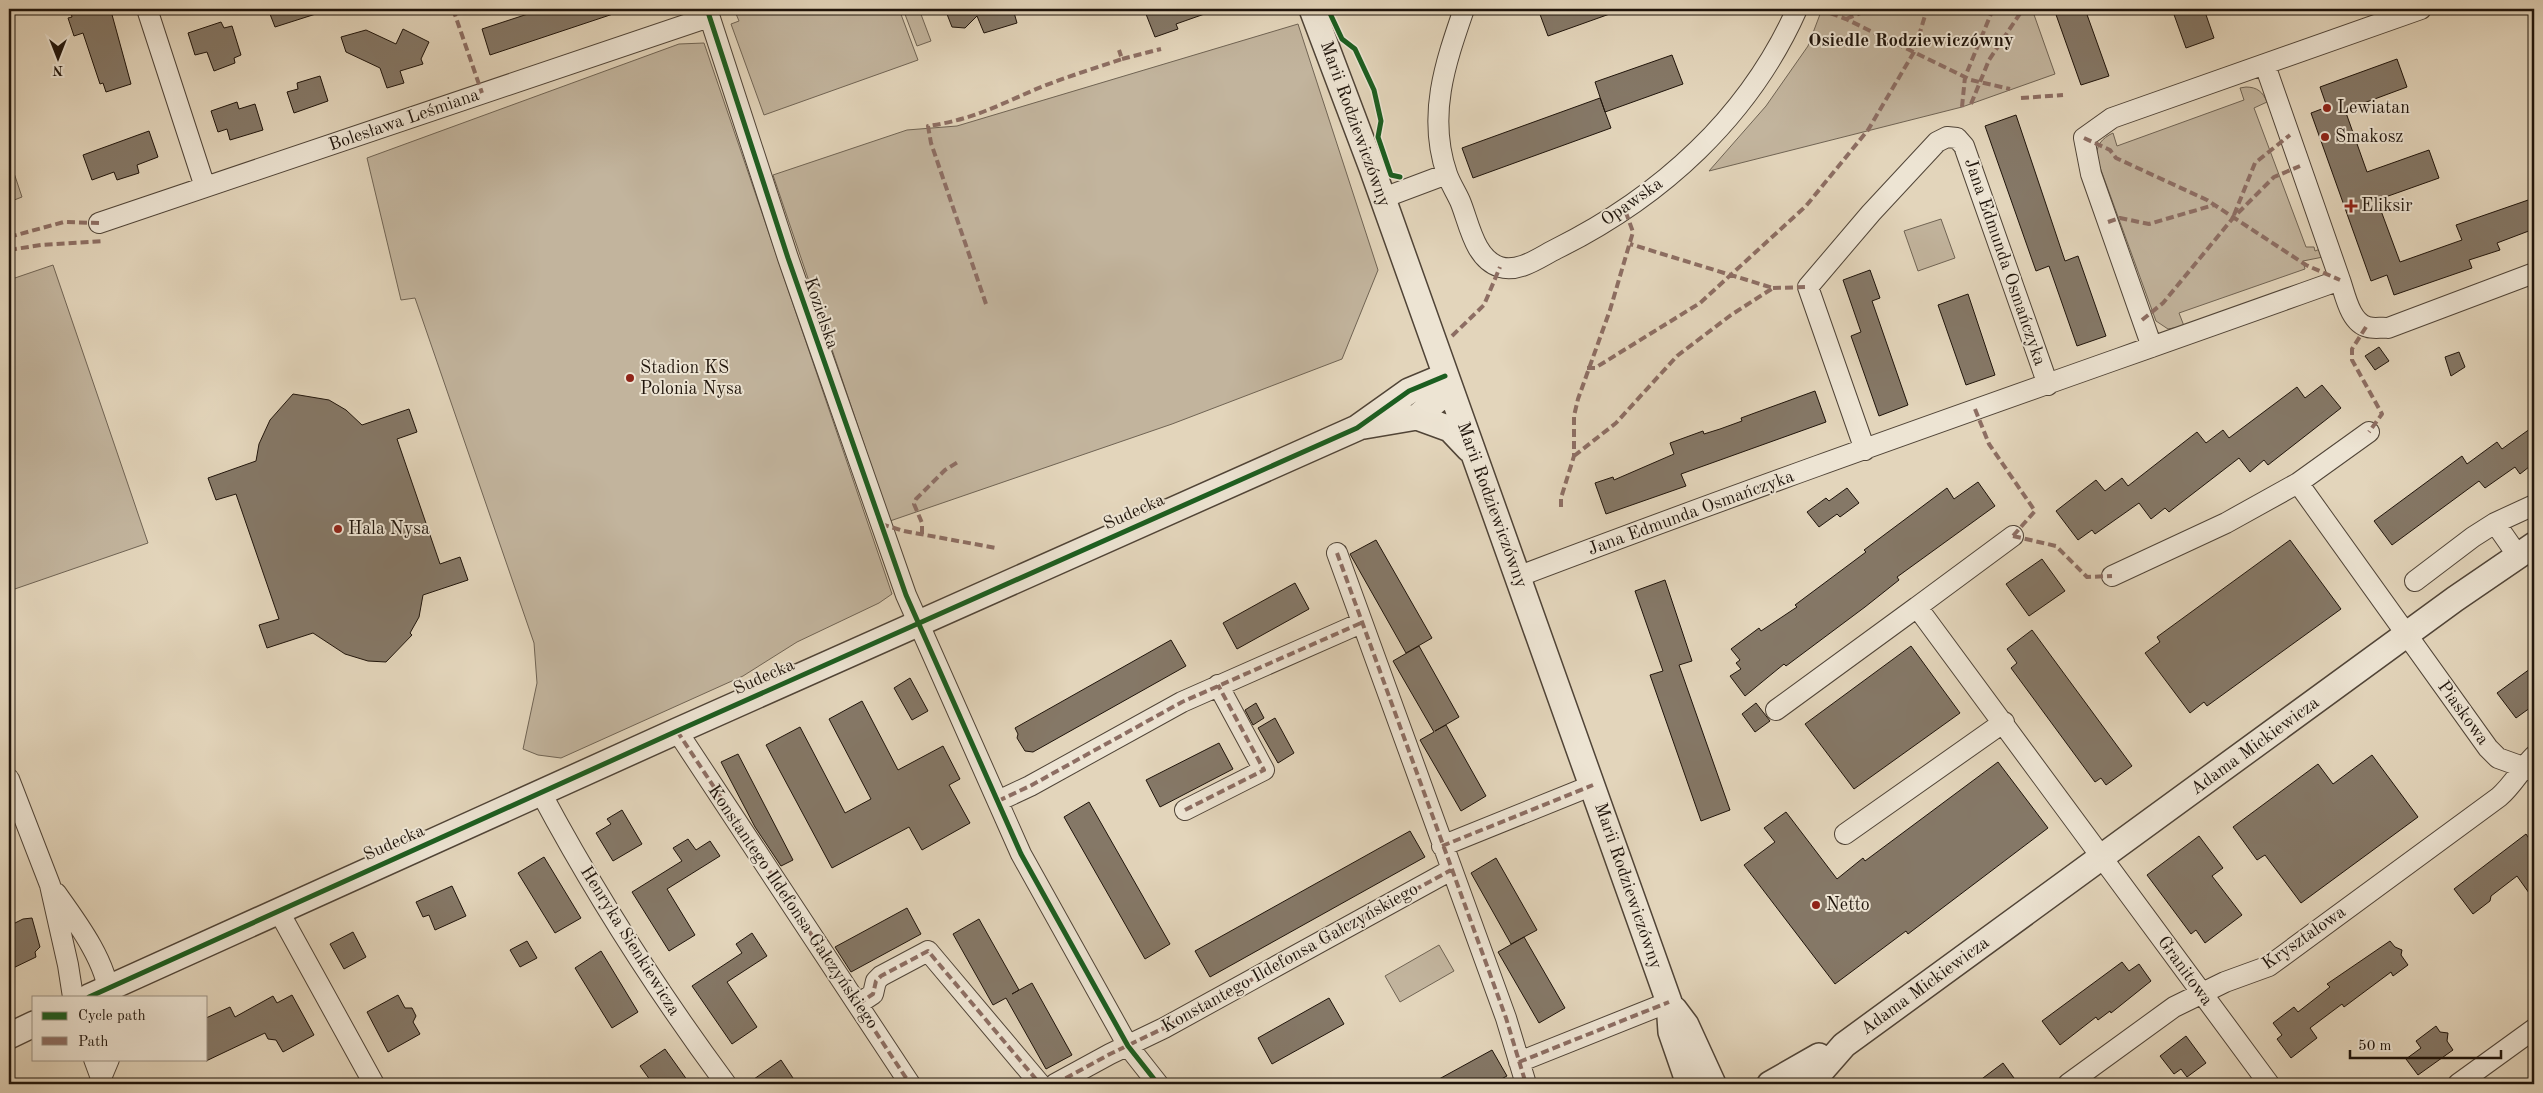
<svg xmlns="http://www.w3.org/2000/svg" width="2543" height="1093" viewBox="0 0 2543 1093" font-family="'Old Standard TT',serif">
<rect width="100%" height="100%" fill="#e3d5bb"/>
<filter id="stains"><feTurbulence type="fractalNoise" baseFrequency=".004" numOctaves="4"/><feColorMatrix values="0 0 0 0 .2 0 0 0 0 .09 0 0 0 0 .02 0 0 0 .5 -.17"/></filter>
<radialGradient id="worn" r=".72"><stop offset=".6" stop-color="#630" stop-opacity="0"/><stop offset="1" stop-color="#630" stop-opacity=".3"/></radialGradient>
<path fill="#c2b49d" stroke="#706454" d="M734 9H899L918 60 764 115 731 24 739 21Z
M903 9H919L931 41 917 46Z
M1822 9H2032L2055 74 1962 107 1709 171 1766 106 1808 46Z
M1298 24 1378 270 1342 359 1172 424 890 521 773 175 907 130 957 126Z
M704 43 892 594 879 603 797 642 743 676 561 758 538 755 523 749 537 683 534 643 415 298 401 300 367 158 679 44Z
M2246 87C2257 87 2263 92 2267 102L2254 108 2306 247H2314L2315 251 2320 249 2323 257 2303 261 2305 269 2179 313 2184 326 2168 329 2156 321 2097 159C2095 146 2102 138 2113 133L2117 146 2244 100 2240 88Z
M9 158 22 197 9 202Z
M1941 219 1955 258 1918 271 1904 231Z
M53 265 148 543 9 591V280Z
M1439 945 1454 971 1400 1002 1385 976Z"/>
<path fill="#857867" stroke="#1f140b" d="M70 9H104L106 13 111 11 131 84 106 92 103 83 100 84 83 33 74 36 68 18 72 17Z
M268 9H321L322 12 275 27Z
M543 9H618L619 12 490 55 482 29Z
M945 9H1013L1017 23 984 33 977 16 965 28 952 27Z
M1144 9H1213V11L1176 24 1178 29 1155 37Z
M1538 9H1618V11L1548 36Z
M2054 9H2085L2109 76 2081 85Z
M2172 9H2204L2214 38 2186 48Z
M221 22 224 28 232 26 241 55 234 58 235 63 214 71 207 52 195 55 188 33Z
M403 29 429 42 421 59 423 64 400 71 404 83 387 88 380 68 346 52 341 37 366 30 396 44Z
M1672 55 1683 84 1605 112 1595 82Z
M2397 59 2407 87 2345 110 2367 172 2429 150 2439 178 2377 200 2400 262 2462 240 2456 225 2534 198V229L2497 243 2500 250 2469 260 2472 268 2394 295 2387 275 2371 281 2311 113 2327 107 2320 87Z
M320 76 328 101 294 113 287 92 298 89 297 83Z
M1600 98 1611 128 1473 178 1462 148Z
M237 102 239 109 255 104 263 130 230 140 227 129 218 132 211 111Z
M2016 115 2065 261 2078 256 2106 336 2077 346 2049 266 2036 271 1985 126Z
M149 131 158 157 137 165 139 173 117 180 114 172 92 180 83 155Z
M1870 270 1880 298 1872 301 1908 405 1879 416 1851 336 1861 332 1843 280Z
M1968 294 1995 375 1966 385 1938 305Z
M2379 347 2389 361 2375 370 2365 356Z
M2459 352 2465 367 2451 376 2445 357Z
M2322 385 2341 408 2268 465 2264 460 2250 472 2239 458 2169 512 2165 508 2151 519 2139 503 2095 534 2092 530 2078 540 2056 511 2096 480 2105 491 2122 478 2128 486 2197 432 2206 443 2223 430 2229 438 2297 387 2305 398Z
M1815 391 1826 422 1681 474 1686 486 1606 514 1595 483 1613 477 1614 480 1674 454 1670 443 1703 431 1704 434 1720 429 1742 421 1741 418Z
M293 394 329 400 346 410 362 425 409 409 417 432 397 439 440 564 460 557 468 580 423 595 419 617 410 633 412 635 386 662 368 661 345 654 313 633 267 648 259 625 279 619 236 494 216 500 208 478 256 461 259 444 270 420Z
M2534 426V463L2520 474 2515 467 2485 488 2479 481 2392 545 2374 521 2462 456 2467 464 2497 442 2502 449Z
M1978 482 1995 506 1897 577 1899 580 1865 607 1786 666 1784 664 1745 696 1730 676 1741 669 1736 663 1740 660 1731 649 1759 628 1761 631 1797 607 1795 605 1866 552 1864 550 1947 488 1954 499Z
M1847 488 1859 503 1840 517 1837 514 1819 527 1807 512 1826 498 1829 501Z
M1376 540 1432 638 1406 653 1350 554Z
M2290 540 2341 609 2207 706 2204 702 2190 713 2145 653 2160 642 2157 637Z
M2042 559 2065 591 2029 616 2006 584Z
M1665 580 1692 661 1679 665 1730 810 1701 821 1650 675 1663 671 1635 591Z
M1295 583 1309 609 1237 649 1223 623Z
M2032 630 2132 766 2106 785 2101 778 2095 782 2011 668 2017 663 2007 649Z
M1171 640 1186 666 1033 752 1025 751 1017 738 1018 734 1015 728Z
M1419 646 1459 717 1435 731 1446 725 1486 796 1461 811 1420 740 1434 732 1393 661Z
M1911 646 1960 713 1854 789 1805 724Z
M2534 666V705L2516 718 2497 693Z
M910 678 928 711 912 720 894 688Z
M862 701 898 770 943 746 960 779 949 785 970 823 922 850 909 827 832 868 766 745 800 727 845 813 871 799 829 719Z
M1256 703 1264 718 1253 725 1245 710Z
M1756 703 1770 721 1755 732 1742 714Z
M1275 718 1294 753 1278 763 1258 728Z
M1219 743 1233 769 1160 807 1146 780Z
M738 754 793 860 781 866 755 827 721 762Z
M2372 755 2418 817 2301 903 2265 855 2257 860 2233 827 2318 764 2333 784Z
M1998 762 2048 828 1908 934 1906 931 1835 984 1744 865 1775 842 1764 828 1786 812 1837 879 1863 858 1865 861Z
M1089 802 1170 944 1145 959 1064 817Z
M622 810 642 844 613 861 596 833 611 824 607 819Z
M1410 831 1425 857 1210 977 1195 951Z
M2526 834 2534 846V900L2517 876 2491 896 2490 901 2473 914 2454 889Z
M2199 836 2223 868 2212 876 2242 915 2205 943 2196 930 2191 934 2147 875Z
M688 839 696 850 710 841 720 856 667 889 695 935 669 951 632 892 682 861 673 848Z
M544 857 581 918 555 933 518 873Z
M1496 858 1537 930 1511 944 1471 873Z
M452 886 466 916 435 930 429 915 423 917 416 902Z
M907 908 921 934 851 972 835 947Z
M32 918 40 947 35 952 36 957 9 970V926L23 919Z
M979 919 1019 990 1012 994 1032 983 1072 1055 1046 1069 1006 998 993 1005 953 934Z
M353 932 366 957 344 969 330 944Z
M752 933 767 956 727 982 757 1027 732 1044 692 986 742 953 736 944Z
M1524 937 1565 1008 1539 1023 1498 952Z
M527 941 537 958 520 967 510 950Z
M2390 941 2395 947 2402 950 2401 955 2408 965 2393 976 2391 972 2344 1007 2342 1004 2310 1028 2317 1038 2291 1058 2277 1039 2282 1035 2273 1023 2294 1007 2298 1012 2330 987 2327 984Z
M601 951 638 1012 612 1028 575 968Z
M2122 962 2129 971 2139 964 2151 981 2111 1013 2110 1011 2098 1020 2096 1017 2060 1045 2042 1021Z
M292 995 314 1035 283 1052 276 1040 268 1039 265 1033 206 1061V1018L230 1007 235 1017 273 996 277 1003Z
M398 995 405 1008H412L416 1016 413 1022 420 1034 388 1052 367 1012Z
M1329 998 1344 1024 1272 1064 1258 1038Z
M2436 1026 2440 1032 2448 1033 2447 1041 2453 1050 2418 1075 2406 1059 2421 1048 2416 1041Z
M2186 1036 2206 1063 2187 1077 2181 1069 2174 1074 2160 1056Z
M665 1049 690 1084H653L640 1066Z
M1492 1050 1507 1076 1492 1084H1430Z
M781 1060 797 1084H747Z
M2003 1063 2014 1078 2005 1084H1975Z"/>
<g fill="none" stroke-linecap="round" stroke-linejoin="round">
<g stroke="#504437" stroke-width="22">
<path id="minor" d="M147 9 205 187
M707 9 788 258 906 595 1021 854 1128 1046 1158 1084
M1464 9C1445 64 1427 116 1447 174 1450 183 1456 192 1460 201 1469 222 1474 259 1500 267 1519 273 1540 257 1556 249 1661 197 1749 117 1797 9
M2265 65 2340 280
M1383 198 1447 174
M99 223 709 17
M2152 347 2091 174 2084 138 2112 118 2421 9
M1865 450 1808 287 1871 213 1937 142 1947 137 1957 138 1964 146 2048 385
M2298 483 2369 432
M2495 523 2518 556
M1337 553 1506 1018 1526 1084
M2112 576 2226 523 2298 483 2488 748 2498 758 2534 771
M1517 577C1790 473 2066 378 2340 280 2345 294 2350 323 2368 327 2374 329 2382 327 2388 328L2534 273
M2415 581 2473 537 2495 523 2534 505
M1917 607 2013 536
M1776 710 1917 607 2269 1084
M677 731 910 1084
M9 779 50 885 68 965 73 997
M541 793C595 894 658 992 726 1084
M998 801 1030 786 1182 702 1361 623
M1185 810 1264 770 1218 685
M1845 834 2004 722
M1442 846 1593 785
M56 893C76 921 107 962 109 997
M278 910 374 1084
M858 1004 873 994 876 981 881 976 928 951 1040 1084
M94 1059 101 1078 109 1059
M1519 1062 1669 1002
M1055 1084 1110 1054 1164 1028 1451 870
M2068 1084 2174 1007 2225 982 2269 966 2499 797C2513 785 2521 769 2534 756
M2458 1084 2534 1029"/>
</g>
<g stroke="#504437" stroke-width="28">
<path id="tertiary" d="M1312 9 1372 168 1669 1002 1671 1032 1689 1084
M1417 417 1450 429 1469 449
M1364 426 1417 417 1450 389
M89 997 677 731 1357 428 1409 391 1445 376
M1674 1009 1686 1025 1713 1084
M9 1036 34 1024
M1770 1084 1819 1056
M1803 1084 1823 1069 1844 1045 2455 599 2534 545"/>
</g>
<use href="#minor" stroke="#ede4d3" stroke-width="20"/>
<use href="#tertiary" stroke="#ede4d3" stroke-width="25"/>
<path stroke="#8d6e63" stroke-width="4" stroke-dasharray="8 4" stroke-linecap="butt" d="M453 9 482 93
M1819 9 1846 19 1971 80 2010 89
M1846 19 1870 9
M1122 59 1161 49
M2021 98 2063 95
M1971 104 1989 60 2023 9
M1962 107 1965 77 1993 9
M2084 138 2110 150 2116 158 2207 200 2306 265 2340 280
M2234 215 2255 163 2290 135
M2108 222 2120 218 2149 224 2214 205
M9 237 64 222 99 223
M9 250 41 245 103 241
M1773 288 1808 287
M986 304 931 143 928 126C970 120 995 107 1034 90 1062 78 1093 69 1122 59L1119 50
M2142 320 2163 303 2233 218 2274 177 2300 166
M2366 327 2352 349V360L2382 414 2369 432
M1452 336 1484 305 1500 267
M1587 368H1595L1700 303 1806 206 1868 130 1914 52 1927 9
M1975 409 1989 444 2035 511 2013 536
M1574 456 1616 423 1677 356 1731 315 1773 288 1630 244
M1561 507V498L1574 456V416L1578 399 1610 310 1633 232 1625 210
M881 524 904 531 996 548
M922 534V523L914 504 916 499 945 470 958 462
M2013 536 2056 546 2087 577 2112 576
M1337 553 1506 1018 1526 1084
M677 731 910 1084
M998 801 1030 786 1182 702 1361 623
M1185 810 1264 770 1218 685
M1442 846 1593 785
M858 1004 873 994 876 981 881 976 928 951 1040 1084
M1519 1062 1669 1002
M1652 1081 1653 1084
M1055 1084 1110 1054 1164 1028 1451 870"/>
<g stroke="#ede4d3" stroke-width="8">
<path id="cycleway" d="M707 9 788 258 906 595 1021 854 1128 1046 1158 1084
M1328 9 1342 39 1355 49 1374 90 1381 121 1378 137 1391 175 1400 177
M89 997 677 731 1357 428 1409 391 1445 376"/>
</g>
<use href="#cycleway" stroke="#1b5e20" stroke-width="5"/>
</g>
<g fill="#8f2418" stroke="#ede4d3" stroke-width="2">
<circle cx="2327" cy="108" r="5"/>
<circle cx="2325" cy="137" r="5"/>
<path d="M2348.5 198.5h5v5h5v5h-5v5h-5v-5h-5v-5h5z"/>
<circle cx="630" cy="378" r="5"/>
<circle cx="338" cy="529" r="5"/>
<circle cx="1816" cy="905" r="5"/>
</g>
<g text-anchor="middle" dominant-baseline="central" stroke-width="4" stroke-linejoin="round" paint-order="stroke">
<g font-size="18" fill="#1f140b" stroke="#ede4d3" text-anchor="start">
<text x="2337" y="108">Lewiatan</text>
<text x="2335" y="137">Smakosz</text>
<text x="2361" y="206">Eliksir</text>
<text x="640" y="368">Stadion KS<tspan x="640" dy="21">Polonia Nysa</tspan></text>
<text x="348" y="529">Hala Nysa</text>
<text x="1826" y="905">Netto</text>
</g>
<g font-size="18" fill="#1f140b" stroke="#ede4d3">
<text transform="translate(404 120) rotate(-19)">Bolesława Leśmiana</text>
<text transform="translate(1355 124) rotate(70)">Marii Rodziewiczówny</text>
<text transform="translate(1632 202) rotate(-35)">Opawska</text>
<text transform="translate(2005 262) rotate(71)">Jana Edmunda Osmańczyka</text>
<text transform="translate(821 313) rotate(71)">Kozielska</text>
<text transform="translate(1492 505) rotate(70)">Marii Rodziewiczówny</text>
<text transform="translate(1134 512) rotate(-24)">Sudecka</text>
<text transform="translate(1691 513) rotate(-20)">Jana Edmunda Osmańczyka</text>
<text transform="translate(764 677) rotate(-24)">Sudecka</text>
<text transform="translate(2463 713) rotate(54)">Piaskowa</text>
<text transform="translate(2255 746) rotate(-36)">Adama Mickiewicza</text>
<text transform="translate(394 843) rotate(-24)">Sudecka</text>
<text transform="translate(1628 886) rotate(71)">Marii Rodziewiczówny</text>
<text transform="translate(793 907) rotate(56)">Konstantego Ildefonsa Gałczyńskiego</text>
<text transform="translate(2304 938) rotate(-35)">Kryształowa</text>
<text transform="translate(630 941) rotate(58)">Henryka Sienkiewicza</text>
<text transform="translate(1290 958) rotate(-29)">Konstantego Ildefonsa Gałczyńskiego</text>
<text transform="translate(2185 971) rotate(54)">Granitowa</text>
<text transform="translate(1925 986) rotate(-36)">Adama Mickiewicza</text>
</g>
<g font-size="19" font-weight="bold" fill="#1f140b" stroke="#ede4d3">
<text x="1911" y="41">Osiedle Rodziewiczówny</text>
</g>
</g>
<rect width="2543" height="1093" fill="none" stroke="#e3d5bb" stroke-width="30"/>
<rect x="10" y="10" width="2523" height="1073" fill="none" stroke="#1f140b" stroke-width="2.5"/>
<rect x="15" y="15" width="2513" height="1063" fill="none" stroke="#1f140b"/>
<rect x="32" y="996" width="175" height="65" fill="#ede4d3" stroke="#9b9183"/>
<rect x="42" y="1012" width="25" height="8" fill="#1b5e20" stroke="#9b9183"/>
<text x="78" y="1020" font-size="15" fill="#1f140b">Cycle path</text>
<rect x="42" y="1037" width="25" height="8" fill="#8d6e63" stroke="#9b9183"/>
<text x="78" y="1046" font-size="15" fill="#1f140b">Path</text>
<g transform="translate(58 58) rotate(180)" stroke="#ede4d3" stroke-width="4" paint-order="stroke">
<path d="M0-4L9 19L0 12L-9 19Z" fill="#1f140b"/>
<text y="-8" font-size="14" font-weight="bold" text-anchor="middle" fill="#1f140b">N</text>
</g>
<path d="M2350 1050v8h151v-8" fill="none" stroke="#1f140b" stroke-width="2.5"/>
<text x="2358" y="1050" font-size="15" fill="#1f140b" stroke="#ede4d3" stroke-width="4" paint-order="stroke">50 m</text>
<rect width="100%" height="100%" filter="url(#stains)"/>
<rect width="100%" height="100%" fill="url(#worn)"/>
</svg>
